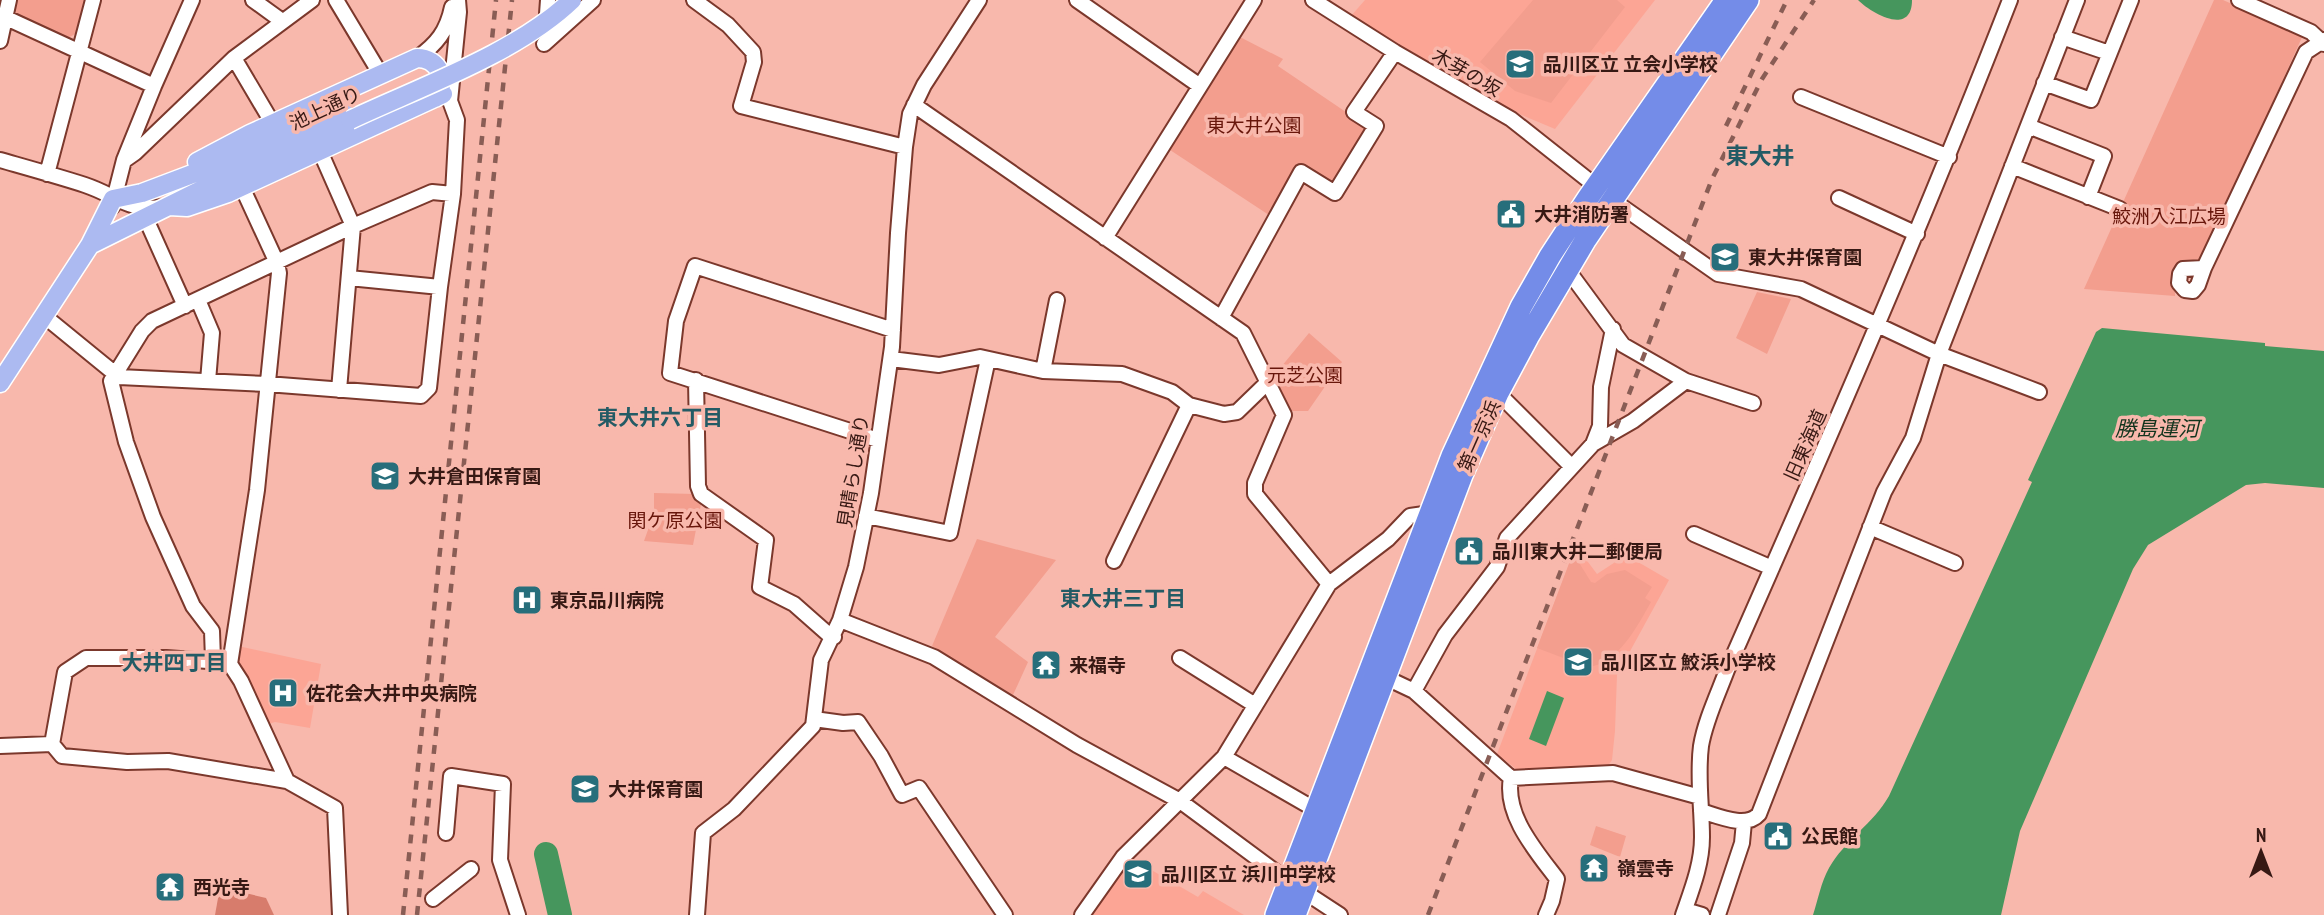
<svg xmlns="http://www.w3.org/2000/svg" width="2324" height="915" viewBox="0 0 2324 915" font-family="'PT Sans Narrow','Noto Sans JP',sans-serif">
<rect width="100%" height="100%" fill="#f8b8ac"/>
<path fill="#fca595" d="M1365 0H1655L1555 129 1517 113 1351 16Z
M1576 546 1597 574 1626 555 1669 580 1617 675 1615 731 1612 760 1605 770 1520 772 1497 754Z
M238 646 321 664 310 728 275 722 265 725 236 664Z
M1129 857 1198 897 1203 891 1244 915H1088Z"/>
<path fill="#f39e8e" d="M18 0H85L75 34 66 39 18 18 15 11Z
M1533 0H1617L1625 7 1551 103 1515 91 1480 62Z
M2214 0H2223L2303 35 2200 263 2175 277V296L2084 289Z
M1238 36 1283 59 1278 66 1368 127 1335 187 1300 166 1272 217 1167 148Z
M1757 292 1791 299 1767 354 1736 338Z
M1309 333 1342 362 1308 411H1287L1272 378Z
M654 493 695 494 702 499 693 545 644 541 654 513Z
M977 539 1056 560 995 637 1028 662 1013 695 932 646Z
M1573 553 1591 582 1595 583 1607 574 1625 570 1652 587 1645 598 1651 602C1638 625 1617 666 1587 667L1537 648Z
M1596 826 1626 836 1620 857 1590 845Z"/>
<path fill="#d77c6c" d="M220 887 266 898 274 915H215Z"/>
<path fill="#46965d" d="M1858 0H1912C1912 37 1871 13 1858 0Z
M2102 328 2265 343V346L2324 351V488L2265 483 2246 485 2148 545 2133 569 2020 831 2001 915H1813C1818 900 1821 882 1829 868 1845 840 1873 824 1889 796L2032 482 2028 480 2096 332Z
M1547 691 1564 698 1546 746 1529 739Z"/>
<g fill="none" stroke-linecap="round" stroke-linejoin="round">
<path stroke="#46965d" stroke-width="24" d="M546 854 560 915"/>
<g stroke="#7b382c" stroke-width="18">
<path id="minor" d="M253 0 282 21
M336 0 381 75
M694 0 728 25 753 52 754 62 741 106 905 147
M1077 0 1200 86
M1313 0 1395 52 1511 119 1621 206 1718 274 1801 289 1939 354 2039 392
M2239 0 2311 32 2324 44
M0 15 154 86
M546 28 548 0
M2062 37 2109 53
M0 41 9 0
M544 44 593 0
M234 58 273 124
M417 58C437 44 447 31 452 7
M2044 83 2091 100 2131 0
M1801 97 1949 157
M914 105 1243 333 1284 415 1255 483V494L1329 584
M2028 126 2104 156 2088 197
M320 151 353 226 339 390
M0 160C28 168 57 176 85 185 118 196 125 211 164 207
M125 160 135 153 234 58 312 0
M2012 166 2120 209
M47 174 93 0
M242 187 277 263 279 273 257 490 230 664 241 681 287 781
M1839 198 1917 234
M112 207 124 160 154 86 192 0
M146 219 185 306
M1105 238 1254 0
M2204 268 2183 269 2180 274 2179 283 2185 290 2193 291 2198 285 2204 268 2306 52 2324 40
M1567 269 1623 345 1686 381 1753 403
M349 278 440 287
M198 300 212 333 208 381
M43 315 119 377 267 384 421 396 429 388 440 287 453 194 457 120 450 101 459 12 458 0
M1221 318 1301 172 1335 193 1376 126 1354 112 1395 52
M891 359 939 365 980 357 1043 371 1122 374 1172 392 1189 405 1224 414 1237 412 1268 382
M1043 371 1057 300
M696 380 698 486 701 494 766 540 760 587 794 604 828 634 834 637
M1498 393 1572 467
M878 440 670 373 676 321 695 266 893 330
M1593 444 1633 421 1686 381
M866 516 950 533 988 359
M1870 527 1955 563
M1694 534 1772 568
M1114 561 1189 405
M840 620 934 657 1077 745 1180 801 1288 881 1340 915
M1180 658 1255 705
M213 660 212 631 193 606 153 517 126 442 111 381 142 331 152 321 353 226 432 192 453 194
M1378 674 1414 691 1511 778 1613 773 1700 797
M1414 691 1445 635 1497 567 1507 538 1593 444 1600 426 1601 387 1613 329
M814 719 843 723 858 722 881 756 902 795 919 788 1005 915
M52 744 65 672 86 658H166L222 662
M0 746 52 744 62 756 127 762 168 761 287 781 335 808 340 915
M1224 757 1316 810
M1511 778C1504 815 1536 851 1557 879L1552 901 1546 915
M1701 811C1718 816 1746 829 1759 814L1884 492 1913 438 1939 354 2077 0
M446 833 451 776 503 784 500 860 518 915
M433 899 471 869
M1685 910 1702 915
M697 915 703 833 734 809 813 726 821 660 840 620 856 567 871 493 892 347 898 233 905 147 910 114 924 85 979 0
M1082 915 1123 857 1224 757 1329 584 1388 539 1410 516 1431 513
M1683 915C1692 889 1702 864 1702 837 1702 807 1697 777 1701 746 1705 721 1718 694 1727 670 1825 448 1922 226 2010 0
M1718 915 1742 843 1744 822"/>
</g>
<g stroke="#fff" stroke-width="21">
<path id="major" d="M197 162 250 134 417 58C439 58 449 81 435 98
M169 206 187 207 228 193 443 94
M90 245 221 180 350 120
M0 383 90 245 113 199 142 193 232 159 346 109"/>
</g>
<g stroke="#fff" stroke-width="24">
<path id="highway" d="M1276 915 1452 456 1521 307 1550 256 1588 198 1726 0
M1295 915 1462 475 1498 393 1528 337 1586 239 1748 0"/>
</g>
<use href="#minor" stroke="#fff" stroke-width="14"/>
<use href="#major" stroke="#acbaf1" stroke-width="18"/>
<use href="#highway" stroke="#748ce8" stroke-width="21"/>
<path stroke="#895d55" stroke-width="4.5" stroke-dasharray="9 9" stroke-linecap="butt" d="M1726 126 1787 0
M403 915 496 0
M417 915 512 0
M1428 915 1712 179 1762 79 1814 0"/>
<g stroke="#fff" stroke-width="21" stroke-linecap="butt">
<path id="major-bridge" d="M350 120C420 87 517 53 572 0"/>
</g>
<use href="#major-bridge" stroke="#acbaf1" stroke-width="18"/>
</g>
<defs>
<g id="school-square" transform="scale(1.575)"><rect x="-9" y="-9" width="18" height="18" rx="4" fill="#276e7b" stroke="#f8b8ac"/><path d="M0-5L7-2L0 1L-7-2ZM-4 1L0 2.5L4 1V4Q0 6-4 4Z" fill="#fff"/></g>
<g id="civic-square" transform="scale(1.575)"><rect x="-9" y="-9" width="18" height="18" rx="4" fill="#276e7b" stroke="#f8b8ac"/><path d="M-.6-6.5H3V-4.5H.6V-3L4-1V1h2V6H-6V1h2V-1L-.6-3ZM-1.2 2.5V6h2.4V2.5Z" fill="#fff"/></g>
<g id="hospital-square" transform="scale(1.575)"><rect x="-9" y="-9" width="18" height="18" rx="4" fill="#276e7b" stroke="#f8b8ac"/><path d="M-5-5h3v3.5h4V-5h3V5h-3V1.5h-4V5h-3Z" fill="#fff"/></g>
<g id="temple-square" transform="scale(1.575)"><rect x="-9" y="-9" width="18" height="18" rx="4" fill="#276e7b" stroke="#f8b8ac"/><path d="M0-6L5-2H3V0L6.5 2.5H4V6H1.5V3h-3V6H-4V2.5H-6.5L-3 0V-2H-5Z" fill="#fff"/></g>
</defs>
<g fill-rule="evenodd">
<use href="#school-square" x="1520" y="64"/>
<use href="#civic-square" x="1511" y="214"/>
<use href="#school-square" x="1725" y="257"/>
<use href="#school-square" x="385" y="476"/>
<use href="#civic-square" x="1469" y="551"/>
<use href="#hospital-square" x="527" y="600"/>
<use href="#school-square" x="1578" y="662"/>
<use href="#temple-square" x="1046" y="665"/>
<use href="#hospital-square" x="283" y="693"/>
<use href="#school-square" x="585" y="789"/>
<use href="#civic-square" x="1778" y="836"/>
<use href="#temple-square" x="1594" y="868"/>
<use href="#school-square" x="1138" y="874"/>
<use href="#temple-square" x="170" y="887"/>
</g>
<g text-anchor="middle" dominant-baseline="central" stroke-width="7" stroke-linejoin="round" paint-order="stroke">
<g font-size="19" font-weight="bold" fill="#371914" stroke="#f8b8ac" text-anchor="start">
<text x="1543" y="64">品川区立 立会小学校</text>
<text x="1534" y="214">大井消防署</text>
<text x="1748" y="257">東大井保育園</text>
<text x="408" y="476">大井倉田保育園</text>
<text x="1492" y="551">品川東大井二郵便局</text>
<text x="550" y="600">東京品川病院</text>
<text x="1601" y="662">品川区立 鮫浜小学校</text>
<text x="1069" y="665">来福寺</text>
<text x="306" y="693">佐花会大井中央病院</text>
<text x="608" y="789">大井保育園</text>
<text x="1801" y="836">公民館</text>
<text x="1617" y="868">嶺雲寺</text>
<text x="1161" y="874">品川区立 浜川中学校</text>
<text x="193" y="887">西光寺</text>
</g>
<g font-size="19" fill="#371914" stroke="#f8b8ac">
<text transform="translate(1467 72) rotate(30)">木芽の坂</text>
<text transform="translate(325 108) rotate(-25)">池上通り</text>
<text transform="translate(1479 436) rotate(-66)">第一京浜</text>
<text transform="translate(1805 445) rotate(-66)">旧東海道</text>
<text transform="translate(853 471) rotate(-81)">見晴らし通り</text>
</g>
<g font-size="19" fill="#68160b" stroke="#f8b8ac">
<text x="1254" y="125">東大井公園</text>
<text x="2169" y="216">鮫洲入江広場</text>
<text x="1305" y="375">元芝公園</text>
<text x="675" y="520">関ケ原公園</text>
</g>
<g font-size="21" font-weight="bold" fill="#235b65" stroke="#f8b8ac">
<text x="660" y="417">東大井六丁目</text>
<text x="1123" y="598">東大井三丁目</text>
<text x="174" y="662">大井四丁目</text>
</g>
<g font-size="21" font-style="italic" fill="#11331c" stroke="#f8b8ac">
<text x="2157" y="428">勝島運河</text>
</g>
<g font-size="23" font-weight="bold" fill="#235b65" stroke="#f8b8ac">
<text x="1760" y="155">東大井</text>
</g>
</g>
<g transform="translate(2261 852)" stroke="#f8b8ac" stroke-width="5" paint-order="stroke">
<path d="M0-5L12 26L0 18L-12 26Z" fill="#371914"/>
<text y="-10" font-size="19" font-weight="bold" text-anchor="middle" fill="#371914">N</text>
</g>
</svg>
